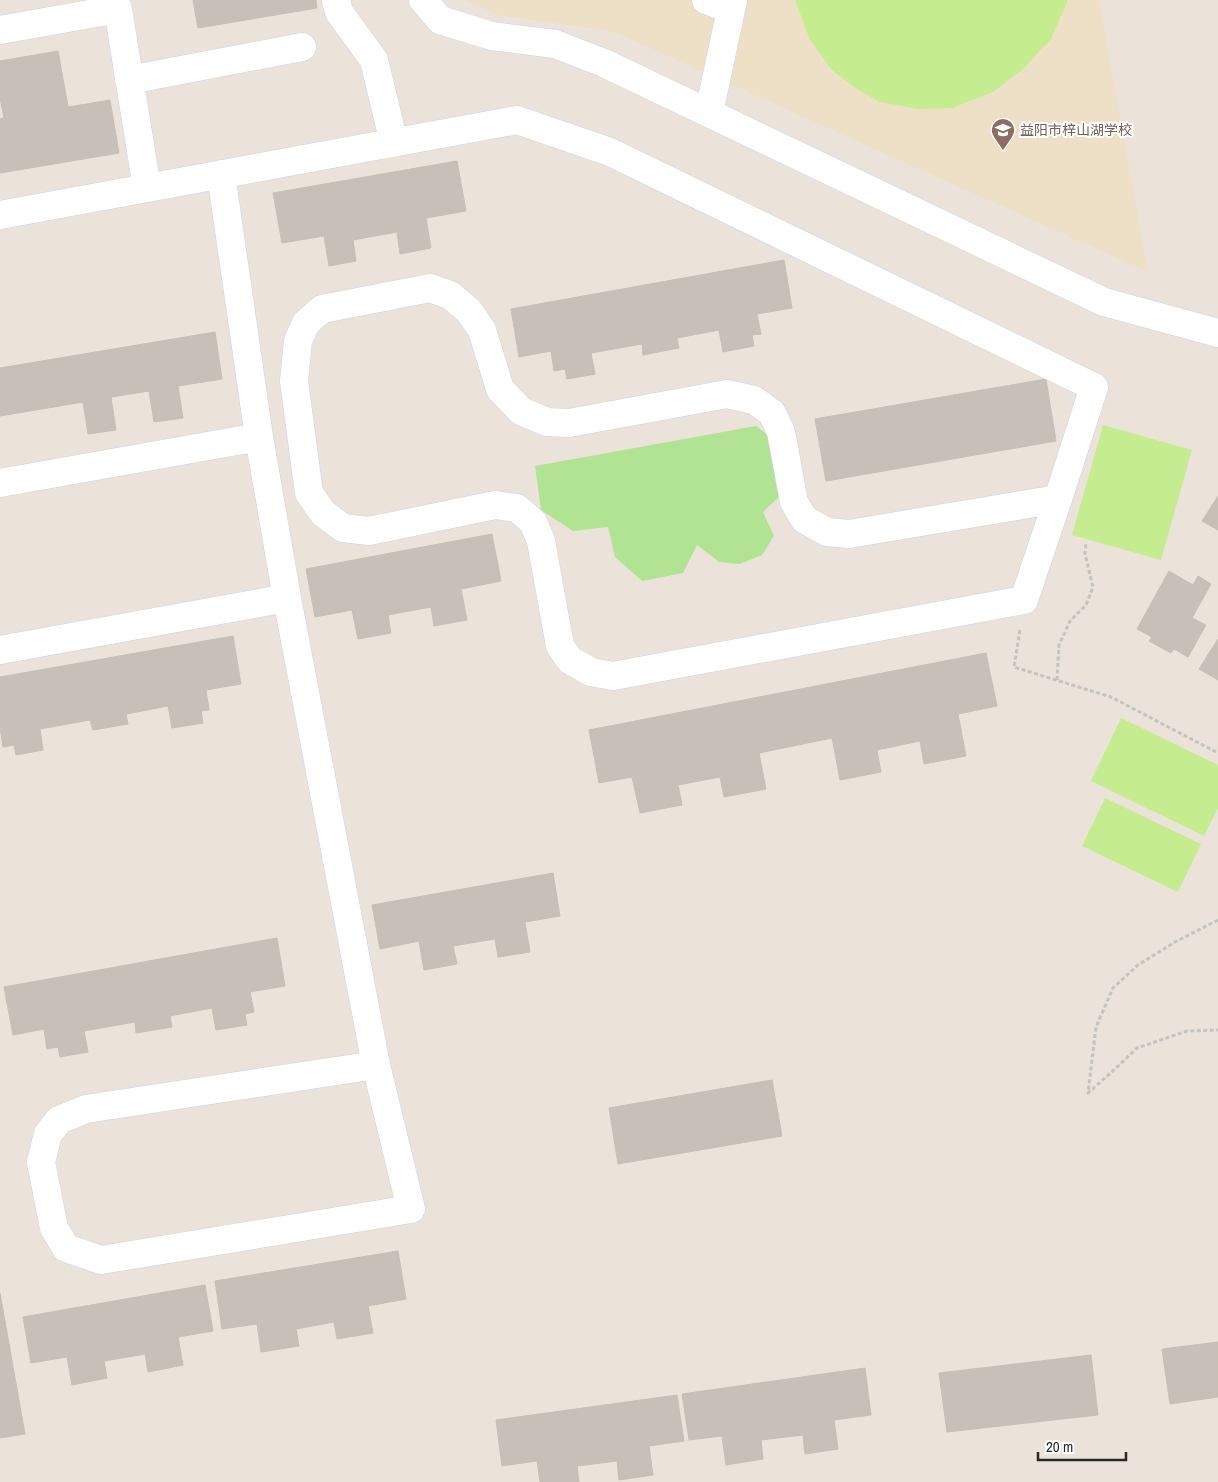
<svg xmlns="http://www.w3.org/2000/svg" width="1218" height="1482" viewBox="0 0 1218 1482" font-family="'Archivo Narrow','Noto Sans SC',sans-serif">
<rect width="100%" height="100%" fill="#ebe3d9"/>
<path fill="#eee0c7" d="M465 0H1099L1148 272 612 31 498 15Z"/>
<path fill="#b0e493" d="M756 426 772 438 781 495 763 512 774 536 762 555 740 564 719 562 697 545 683 573 642 581 615 557 608 527 573 531 541 510 535 466Z"/>
<path fill="#c5ec8e" d="M795 0H1068L1051 39 1022 70 993 92 952 108 919 109 880 102 855 88 831 69 810 40Z
M1103 425 1192 450 1161 560 1072 535Z
M1121 718 1218 765V808L1204 836 1091 781Z
M1105 798 1201 844 1178 892 1082 846Z"/>
<path fill="#c6c0b9" stroke="#c6bfb3" d="M193 0H316L317 8 198 28Z
M58 51 68 107 110 100 119 153 0 173V119L4 118 0 98V61Z
M457 161 466 211 426 218 431 248 400 254 397 232 353 240 356 261 329 266 324 236 282 243 273 193Z
M784 260 792 308 757 314 761 334 752 335 754 346 723 352 719 330 677 338 679 348 643 355 642 344 591 353 595 374 567 379 565 369 554 371 551 351 519 357 511 309Z
M215 332 222 379 178 386 183 418 154 422 149 391 111 397 116 430 88 434 83 402 0 416V368Z
M1046 379 1056 441 826 481 815 419Z
M1218 496V530L1202 521Z
M492 534 501 581 461 589 467 620 434 626 431 607 388 615 391 633 358 639 352 610 315 617 306 569Z
M1169 571 1193 585 1198 576 1211 584 1192 618 1206 625 1188 657 1174 649 1171 653 1149 641 1152 637 1137 629Z
M233 636 241 684 206 690 209 710 201 711 203 723 172 728 168 706 126 714 128 724 93 730 90 720 40 729 43 750 16 755 14 745 3 747 0 727V677Z
M1218 639V680L1199 669Z
M986 653 997 706 958 714 966 756 924 764 920 741 877 750 881 772 840 780 832 738 759 753 766 789 724 797 720 777 678 785 682 805 640 813 632 777 599 783 589 730Z
M553 873 560 916 525 922 530 952 498 957 495 939 453 946 457 964 424 970 419 941 380 949 372 905Z
M277 938 285 986 250 992 254 1012 245 1014 247 1025 216 1030 212 1008 170 1016 172 1027 136 1033 135 1022 84 1031 88 1052 60 1057 58 1047 47 1049 44 1029 13 1035 4 987Z
M772 1080 782 1136 618 1164 609 1108Z
M398 1251 406 1299 368 1306 373 1333 337 1339 334 1322 296 1329 299 1346 261 1352 257 1324 222 1329 215 1281Z
M205 1285 213 1331 178 1337 183 1365 148 1372 145 1354 104 1361 107 1378 72 1385 67 1357 31 1363 23 1317Z
M0 1293 25 1434 0 1438Z
M1218 1342V1397L1170 1404 1162 1349Z
M1091 1355 1098 1415 947 1432 939 1373Z
M865 1368 871 1415 834 1420 838 1449 805 1454 803 1435 761 1440 763 1459 726 1465 722 1436 689 1440 682 1394Z
M677 1395 684 1441 649 1446 653 1475 619 1480 617 1461 577 1466 579 1482H540L537 1461 502 1466 496 1420Z"/>
<g fill="none" stroke-linecap="round" stroke-linejoin="round">
<g stroke="#ced2e2" stroke-width="29">
<path id="minor" d="M336 0 339 12 374 60 394 143
M423 0 440 20 492 36 555 44 604 63 1104 302 1218 333
M706 0 731 9
M0 30 118 9 147 188 0 215
M129 80 302 47
M709 113 733 0
M147 188 517 120 610 152 1094 387 1058 499 849 534 827 532 804 519 794 502 781 432 772 413 754 400 727 394 569 423 547 422 521 411 500 389 482 330 469 311 450 295 430 288 322 309 306 323 298 341 294 381 309 493 323 513 343 528 369 531 495 505 517 508 533 522 541 541 560 646 570 660 591 672 613 676 1024 600 1058 499
M0 483 259 437
M287 598 376 1065 86 1109 59 1120 48 1134 41 1162 54 1228 66 1248 101 1260 411 1209 376 1065
M0 650 287 598 259 437 221 174"/>
</g>
<path stroke="#c3c3c3" stroke-width="3" stroke-dasharray="4 2.5" stroke-linecap="butt" d="M1020 630 1014 667 1111 697 1218 753
M1057 680 1059 645 1070 621 1086 605 1093 587 1085 554 1086 542
M1218 920 1175 942 1138 965 1113 988 1096 1027 1088 1093 1115 1069 1137 1048 1187 1031 1218 1030"/>
<use href="#minor" stroke="#fff" stroke-width="28"/>
</g>
<defs>
<g id="school-pin" transform="scale(1.25)"><path d="M0 17L-7.5 6A9.5 9.5 0 1 1 7.5 6Z" fill="#8d6e63" stroke="#fff"/><path d="M0-5L7-2L0 1L-7-2ZM-4 1L0 2.5L4 1V4Q0 6-4 4Z" fill="#fff"/></g>
</defs>
<g fill-rule="evenodd">
<use href="#school-pin" x="1003" y="130"/>
</g>
<g text-anchor="middle" dominant-baseline="central" stroke-width="4" stroke-linejoin="round" paint-order="stroke">
<g font-size="14" fill="#785e54" stroke="#fff" text-anchor="start">
<text x="1020" y="130">益阳市梓山湖学校</text>
</g>
</g>
<path d="M1038 1452v8h88v-8" fill="none" stroke="#282828" stroke-width="2.5"/>
<text x="1046" y="1452" font-size="15" fill="#282828" stroke="#ffffff" stroke-width="4" paint-order="stroke">20 m</text>
</svg>
